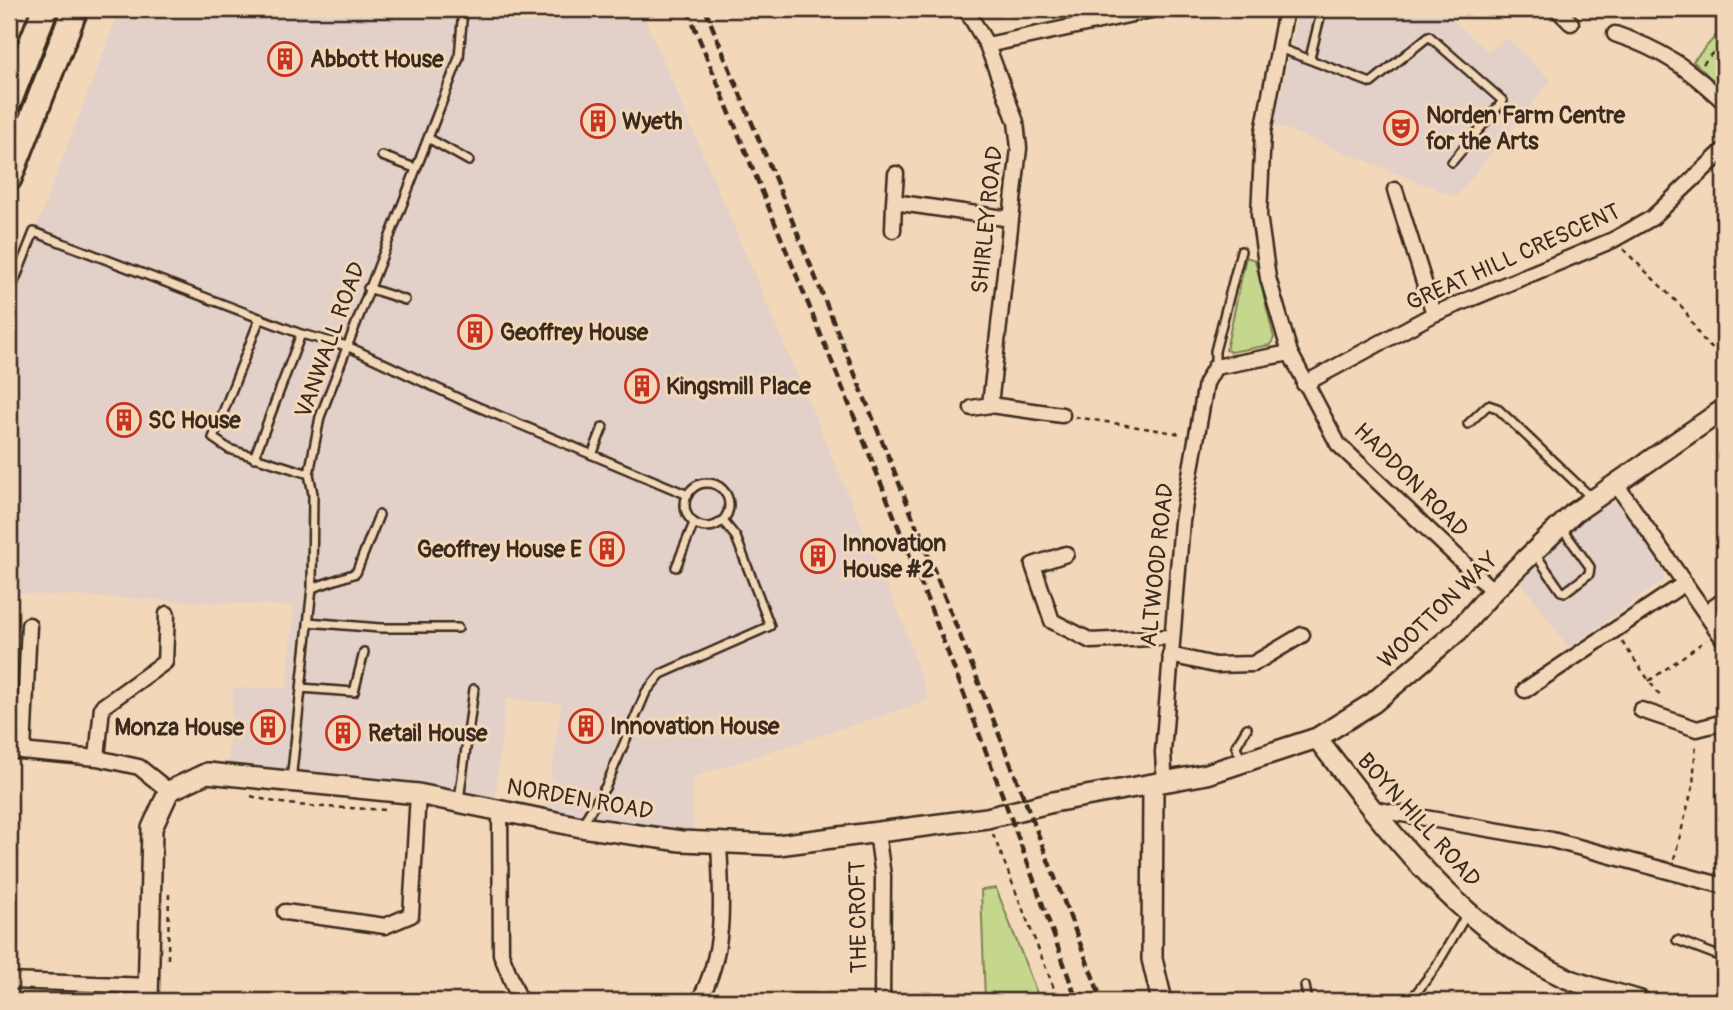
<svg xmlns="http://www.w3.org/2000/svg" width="1733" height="1010" viewBox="0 0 1733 1010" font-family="Pangolin,sans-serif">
<rect width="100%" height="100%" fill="#f2d8b9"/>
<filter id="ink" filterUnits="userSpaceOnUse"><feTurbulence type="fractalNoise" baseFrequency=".0143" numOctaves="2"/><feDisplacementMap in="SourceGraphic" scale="14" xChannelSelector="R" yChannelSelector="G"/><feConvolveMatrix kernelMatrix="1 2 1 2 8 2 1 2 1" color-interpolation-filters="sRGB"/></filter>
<g filter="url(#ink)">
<path fill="#e2d0c9" d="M120 9H641L902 621 929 700 693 777V831L547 810 561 703 506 699 495 800 227 771 233 688H287L294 606 9 593V298Z
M1299 9H1441L1488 52 1506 38 1551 80 1456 197 1274 124Z
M1612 503 1622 507 1664 565V580L1568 648 1519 578 1563 532 1601 504Z"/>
<path fill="#c4d78c" stroke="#808055" stroke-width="2" d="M1724 27V91L1693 61Z
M1246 257 1255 260 1274 338 1270 345 1231 352 1226 350Z
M996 888 1040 1001H985L981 890Z"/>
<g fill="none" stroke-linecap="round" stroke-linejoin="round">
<g stroke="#3b2a1e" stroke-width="12">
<path id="lane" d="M1279 48 1371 83 1429 36 1503 101 1452 162
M1310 58 1322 9
M428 138 469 161
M382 156 415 168
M368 288 405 300
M9 295 34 232 301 334 347 346 464 401 688 495
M260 318 213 438 229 449 309 474
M1215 366V351L1241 251
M1468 424 1488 405 1497 408 1593 499
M592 455 603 427
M254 458 301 334
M685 505a22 22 0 1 1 44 0a22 22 0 1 1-44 0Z
M1534 552 1561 591 1565 592 1589 574 1590 567 1561 527
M676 567 694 523
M312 588 356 573 379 515
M308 622 380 628H458
M301 688 354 692 364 652
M1241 761 1236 746 1247 728
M291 781 312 588 313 494 309 474 320 417 459 58 463 9
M459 800 474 689
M581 826 606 786 646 692 661 674 770 626 736 537 723 521
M1677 940 1724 958
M1305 986 1308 1001
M1414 996 1435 968 1468 912"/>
</g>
<g stroke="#3b2a1e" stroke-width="19">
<path id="street" d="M966 9 987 45 1156 9
M1286 9 1263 132 1259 215 1268 278 1290 353 1338 444 1493 591
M1557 9 1571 23
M1615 34C1663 50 1688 68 1724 102
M987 45 1016 122 1019 148 990 405 1062 415
M896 174 894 202 1011 219
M1395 190 1434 314
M893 230 894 202
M1304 384 1434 314 1613 240 1652 218 1724 150
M972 408 990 405
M1616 484 1724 640
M1066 554 1033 565 1052 621 1091 641 1171 637
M1706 613 1724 600
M1170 655 1215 665 1253 664 1302 635
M1525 690 1685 583
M1641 710 1697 729 1724 722
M9 750 97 758 139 767 169 791
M23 751 29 625
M97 758 102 707 165 662 167 614
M1164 771 1163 752 1182 521 1206 383 1215 367 1290 353
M500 809 501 954 520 1001
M1373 809 1552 840 1724 886
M877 832 883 876 882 1001
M285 912 385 926 411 915 418 794
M9 981 150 986
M699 1001C726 952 722 900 719 845"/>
</g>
<g stroke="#3b2a1e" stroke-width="24">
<path id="secondary" d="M1317 738C1385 827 1460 928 1564 977 1588 988 1616 993 1640 1001
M1153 785 1152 959 1162 1001
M148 1001 152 828 169 791 207 773 418 794 581 827 681 841 778 845 987 818 1053 802 1207 774 1317 738 1373 703 1459 630 1493 591 1574 513 1724 409"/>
</g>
<g stroke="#3b2a1e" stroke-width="30">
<path id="highway" d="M9 101 45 9
M9 178 75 9"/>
</g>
<path stroke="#3b2a1e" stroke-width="2.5" stroke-dasharray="5 5" stroke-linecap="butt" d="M1703 64 1724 39
M1623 249 1684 309 1701 338 1724 360
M1075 417 1182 434
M1622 642 1660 696 1657 698
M1649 681 1706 640
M251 796C298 810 338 806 386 810
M993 834 1059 1001
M1674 859 1693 786 1696 742
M168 959 169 889"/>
<use href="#lane" stroke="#f2d8b9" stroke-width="7"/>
<use href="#street" stroke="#f2d8b9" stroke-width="14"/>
<use href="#secondary" stroke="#f2d8b9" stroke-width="19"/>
<use href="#highway" stroke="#f2d8b9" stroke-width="24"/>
<path stroke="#3b2a1e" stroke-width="4.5" stroke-dasharray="10 5" stroke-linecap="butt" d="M687 9C822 338 960 666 1077 1001
M705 9C841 338 976 668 1102 1001"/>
</g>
</g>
<defs>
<g id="building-ring" transform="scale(1.75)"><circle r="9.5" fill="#f2d8b9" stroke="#c8321e" stroke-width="1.5"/><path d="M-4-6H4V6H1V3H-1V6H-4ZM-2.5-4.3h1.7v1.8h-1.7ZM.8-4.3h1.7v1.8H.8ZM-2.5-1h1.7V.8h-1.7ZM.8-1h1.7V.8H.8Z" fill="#c8321e"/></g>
<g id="theatre-ring" transform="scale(1.75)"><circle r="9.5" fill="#f2d8b9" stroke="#c8321e" stroke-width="1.5"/><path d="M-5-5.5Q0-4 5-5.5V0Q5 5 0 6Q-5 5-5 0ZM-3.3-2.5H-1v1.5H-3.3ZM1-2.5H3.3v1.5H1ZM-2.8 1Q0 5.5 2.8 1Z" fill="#c8321e"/></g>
</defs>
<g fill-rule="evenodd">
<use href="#building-ring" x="285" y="59"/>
<use href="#building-ring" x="598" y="121"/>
<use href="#theatre-ring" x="1401" y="128"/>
<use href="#building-ring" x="475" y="332"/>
<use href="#building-ring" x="642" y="386"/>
<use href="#building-ring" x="124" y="420"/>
<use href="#building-ring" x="607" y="549"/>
<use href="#building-ring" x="818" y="556"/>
<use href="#building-ring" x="586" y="726"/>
<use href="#building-ring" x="268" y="727"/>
<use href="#building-ring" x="343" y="733"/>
</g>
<g text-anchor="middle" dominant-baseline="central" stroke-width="6" stroke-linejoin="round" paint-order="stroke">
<g font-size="23" font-weight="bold" fill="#3b2a1e" stroke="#f2d8b9" text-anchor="start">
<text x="310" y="59">Abbott House</text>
<text x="1426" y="115">Norden Farm Centre<tspan x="1426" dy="26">for the Arts</tspan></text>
<text x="622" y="121">Wyeth</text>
<text x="500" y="332">Geoffrey House</text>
<text x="666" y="386">Kingsmill Place</text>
<text x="148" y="420">SC House</text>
<text x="842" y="543">Innovation<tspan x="842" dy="26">House #2</tspan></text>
<text x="582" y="549" text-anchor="end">Geoffrey House E</text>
<text x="610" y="726">Innovation House</text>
<text x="244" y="727" text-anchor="end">Monza House</text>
<text x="368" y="733">Retail House</text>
</g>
<g font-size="23" fill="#3b2a1e" stroke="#f2d8b9">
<text transform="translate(987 220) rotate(-84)">SHIRLEY ROAD</text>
<text transform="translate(1513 257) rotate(-24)">GREAT HILL CRESCENT</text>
<text transform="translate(330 340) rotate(-70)">VANWALL ROAD</text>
<text transform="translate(1411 480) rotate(45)">HADDON ROAD</text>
<text transform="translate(1157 565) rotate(-84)">ALTWOOD ROAD</text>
<text transform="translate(1438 610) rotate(-44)">WOOTTON WAY</text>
<text transform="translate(580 799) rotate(10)">NORDEN ROAD</text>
<text transform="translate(1419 820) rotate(48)">BOYN HILL ROAD</text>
<text transform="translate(858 917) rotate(-91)">THE CROFT</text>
</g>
</g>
<rect width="1733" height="1010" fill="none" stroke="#f2d8b9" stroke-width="35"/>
<rect x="18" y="18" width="1698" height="975" fill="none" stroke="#3b2a1e" stroke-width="2.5" filter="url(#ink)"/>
</svg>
